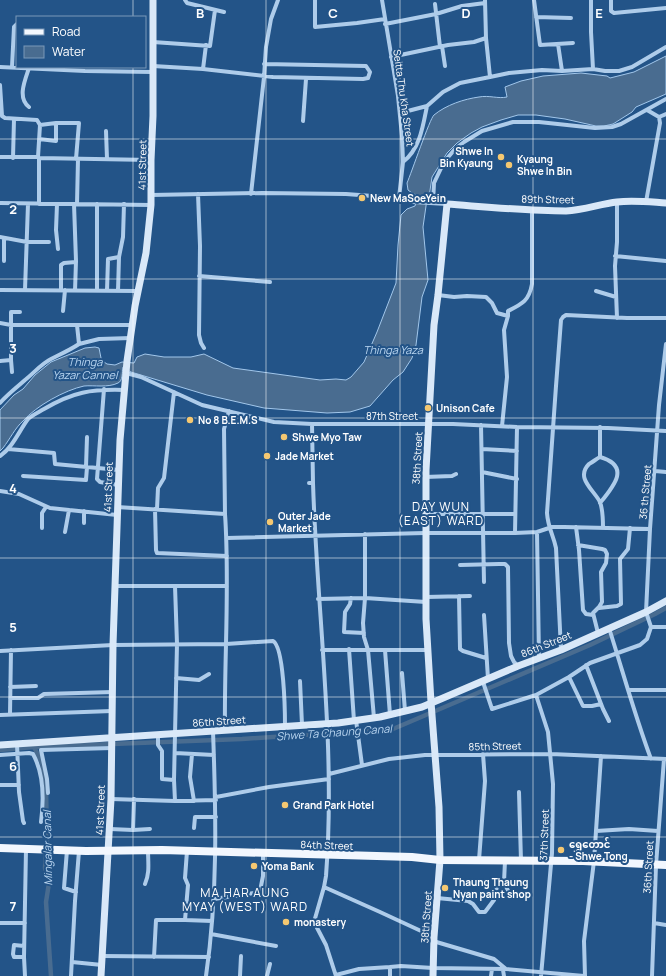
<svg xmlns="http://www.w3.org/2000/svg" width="666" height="976" viewBox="0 0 666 976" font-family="Manrope,'Noto Sans Myanmar',sans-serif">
<rect width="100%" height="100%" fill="#235488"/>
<path fill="#496c90" stroke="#a2c7eb" d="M666 56V94L636 107 632 112 613 124 604 126H596L565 119 536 115H518L501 120 482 127 471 133 457 143 447 153 432 177 429 197 427 199 423 227 428 280 422 297 416 345 412 358 403 372 393 380 370 406 350 412 327 413 264 408 207 395 131 372 123 367C122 372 123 381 118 383 108 388 94 385 84 386 65 390 36 406 23 421 15 428 10 439 3 448L0 451V410L14 395 23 389 35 375 51 362 85 348 95 347 99 348 101 358 104 362 107 364 115 365 122 362 134 363 137 357 145 354 164 357H191L204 354 233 368 320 380 336 379 346 380 351 377 364 362 377 332 396 283 398 245 401 215 407 209 415 206 417 198 416 195 412 193 408 190 407 183C411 174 430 118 434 115 446 105 464 99 479 97 489 95 498 99 507 97L505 87 521 81 543 76 581 73 607 76 610 78 634 72Z"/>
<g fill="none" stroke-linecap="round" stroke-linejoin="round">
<path stroke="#496c90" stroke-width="4.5" d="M34 747 42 763 46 787 47 840 45 868 49 883 46 902 51 976
M0 750 34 747 242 739 393 729 590 645 655 614 666 608"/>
<path stroke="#aeccea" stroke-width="4" d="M185 0 187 3 224 12
M315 0V27L357 23 385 19
M382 0 398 96 402 136 403 162 399 198
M534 0 540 45 573 43
M591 0V32L593 69
M611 0V11L614 13 666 8
M435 4 440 47
M536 17 571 18
M385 24 436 14 462 6 485 3
M153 42 210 46 215 10
M558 44 562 71
M442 46 445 66
M391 57 448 45 474 42 486 38
M153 66 203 69 273 77 363 79 368 78 370 72 366 66 264 64
M0 67 85 71 153 72
M12 67 14 27 17 24
M29 68C25 80 17 98 29 107
M203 69 206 45
M490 77 509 73 542 70 562 71 593 69 605 71H619L632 67 666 47
M0 85 2 116 5 118 37 120 40 125 38 157
M647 110 659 117
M400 113 427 106 443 92 460 83 490 77 486 38 485 0
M659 117 666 114
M303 121 306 79
M40 125 56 123H79L76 159
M106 131 107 159
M39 139 56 141V123
M0 157H38L39 158 151 160
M13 158 14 119
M39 158V204
M403 162C420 149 423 126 427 106
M198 194 200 246 199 335 201 343 204 348
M251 194 264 77 266 47 271 19 278 0
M151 195 262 193 346 194 399 198 413 202 447 204
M617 202V242L615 266 617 318
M646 202 660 123 659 117
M0 203 151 205
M433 203 434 183 444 162 455 149 464 142 482 131 513 122H539L595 128 612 127 621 124 666 99
M57 204 56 230 58 249
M74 204 76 261 75 291
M77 204 78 159
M97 204V291
M0 237 27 242H49
M615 256 666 261
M4 261V238
M199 276 270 282
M0 290 138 291
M25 290 28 204
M61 290V265L64 263 76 262
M107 291 108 259 119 257
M118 291 119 257 123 237 124 204
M596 291 616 297
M438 295 454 297 467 296 486 297 492 303 497 313 508 316V311C522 304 529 301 532 284V210
M63 311 65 290
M0 323 11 325H133
M11 325V312H20
M77 325 79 344 99 339 131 338
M666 344 659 405 650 529 646 612 651 627H666
M11 360 12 372
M0 361 11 360V325
M126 373 141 377 202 405 274 422 312 424H453L517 427 608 428 666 431
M104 389 97 479 100 482 118 485
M0 403C8 394 16 388 25 380 34 373 41 364 51 359 61 354 70 350 79 344
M481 425 484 582
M502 426 507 377 504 330 508 316
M600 427V457C596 459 593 462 589 464 575 478 594 490 600 502 603 510 603 519 603 528
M8 449 54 453 55 464 119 470
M482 449 517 451
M0 456C13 447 19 431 28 419 32 415 39 412 44 409 73 392 91 389 124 390
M600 457C631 466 614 486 600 503
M86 467 87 437
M655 471 666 472
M482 472 517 479
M23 476 86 480 87 467
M425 477 452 476 456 474
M309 483H313L312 424
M313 483C317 614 336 745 326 876L324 887 314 922 326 945 336 976
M0 491 19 494 50 508 117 515
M117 507 225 514C230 586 224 658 225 730
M155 509 156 550 157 553 227 556
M157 509 158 488 164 478 174 392
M225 514 224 429 229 411
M426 514H515
M84 523V511
M576 527 579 550 583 610 586 614 593 615
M42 528V513L46 507
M65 532 69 510
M537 532 539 658
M515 533 517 427
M365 534V598L426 602
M227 538 425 533H515L537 532 552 527H564L650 529
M578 545 602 549 605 550 607 554 606 563 601 572 602 602 599 607 593 613 598 633
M460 565 499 564H505L508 567 509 643 511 656 514 662 518 666
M115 586H227
M175 586 177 644 174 780 175 801
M459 596 460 649 463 651 486 658
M426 597 470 596
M351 598 350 604 345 612 344 632 364 633
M318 599 365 598 363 623 364 637 368 650 374 718
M599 608 617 606 621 604 620 559 628 549 630 528
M484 615 488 679
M609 628C623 672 635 716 651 759
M349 649 354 721
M322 650H428
M385 650 390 715
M561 650 556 548C553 534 548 528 547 513L556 386 561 320 563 317 566 315 627 318H666
M0 651 113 645 226 644 273 641C284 647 285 711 285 726
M586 665 603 709 609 721
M402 673 405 711
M569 677 583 706H592L601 704
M176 678 199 680 209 674
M300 681 302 725
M483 682 492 709 536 695 569 677 590 663 640 645 647 639 651 627
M10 687 36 686
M629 690H666
M536 695 548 732 553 784 552 853 541 976
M10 698H38L44 694 113 692
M10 714 11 650
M0 715 112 711
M356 720 362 765
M158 735V745L162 751V779L174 780
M17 744 19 792 23 821 24 823
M175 753 214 755
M192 754 190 777 194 801
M0 755 29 753 33 754C44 774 44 799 41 822
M601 756 596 831 629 829 658 831
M329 774 389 759 425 755 551 754 666 759
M0 785H19
M519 792 521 861
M48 793 47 779 41 750 112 748
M216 797 269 787 329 779
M111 799 175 801 216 800
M194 828 195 817H216
M110 829 133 830 134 799
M133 830 150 829
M67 850 64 888 76 892
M187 851 185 878 188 885 185 920 212 921
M479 860 485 781 483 754
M504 882 510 895
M145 884C150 873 148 862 148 850
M324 887 380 912 434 937
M437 898 468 901 473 904 479 912H485L494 900 497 886 504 882 505 861
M214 899 254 893 260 891 263 876V853
M0 923H25
M654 923 666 925
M211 934 276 946
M433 941 494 959 506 969
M102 956 209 957
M24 957H14L13 954 14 945 24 946
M154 957 156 920H185
M72 962 102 965
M503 970 504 976
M336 975 359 969 390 967
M25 976 24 957 26 849
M71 976 75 901 79 851
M206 976C218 894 216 813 213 731
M240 976 241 956
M267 976 270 964
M390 976V967L401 966 433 968 506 969 584 976
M491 976 492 969
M585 976 584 941 594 861 596 831
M652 976 656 865 664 759"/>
<path stroke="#d9e8f8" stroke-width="7" d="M0 745 338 723 380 717 422 707 518 666 561 650 646 612 666 601
M101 976 111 799 113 645 120 440 127 361 135 306 146 253 151 205V160L153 116V0
M433 976 434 937 440 860 439 807 431 702 426 619V470L434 325 438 295 447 204C487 207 527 211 566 211 584 210 600 204 617 202 633 200 650 202 666 203"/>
<path stroke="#f2f7fe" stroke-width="8" d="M0 848 86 851 162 850 412 857 440 860 583 861 666 865"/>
</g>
<path fill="none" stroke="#fff" stroke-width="1" stroke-opacity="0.55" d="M133 0V17M266 0V976M400 0V976M533 0V976M133 67V976M0 139H666M0 279H666M0 418H666M0 558H666M0 697H666M0 837H666"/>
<g fill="#f5c871" stroke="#235488" stroke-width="1.5">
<circle cx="501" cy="157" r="4"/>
<circle cx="509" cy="165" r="4"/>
<circle cx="362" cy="198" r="4"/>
<circle cx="428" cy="408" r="4"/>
<circle cx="190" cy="420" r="4"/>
<circle cx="284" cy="437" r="4"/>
<circle cx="267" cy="456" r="4"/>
<circle cx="270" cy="522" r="4"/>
<circle cx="285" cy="805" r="4"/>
<circle cx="561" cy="850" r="4"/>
<circle cx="254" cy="866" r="4"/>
<circle cx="445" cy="888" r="4"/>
<circle cx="286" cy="922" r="4"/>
</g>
<g text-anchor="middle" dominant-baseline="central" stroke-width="4" stroke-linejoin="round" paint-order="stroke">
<g font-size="10" fill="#fff" stroke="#235488">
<text transform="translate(404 98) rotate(82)">Seitta Thu Kha Street</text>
<text transform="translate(142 165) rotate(-89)">41st Street</text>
<text transform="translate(548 199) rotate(1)">89th Street</text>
<text x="392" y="416">87th Street</text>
<text transform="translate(417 458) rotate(-87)">38th Street</text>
<text transform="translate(108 487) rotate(-88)">41st Street</text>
<text transform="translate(645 492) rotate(-85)">36 th Street</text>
<text transform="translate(546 644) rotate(-22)">86th Street</text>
<text transform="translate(219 721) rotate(-4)">86th Street</text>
<text transform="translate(495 746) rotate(-1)">85th Street</text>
<text transform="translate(100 810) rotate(-88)">41st Street</text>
<text transform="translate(544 835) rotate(-88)">37th Street</text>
<text transform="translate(327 845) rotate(2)">84th Street</text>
<text transform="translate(648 867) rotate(-87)">36th Street</text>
<text transform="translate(426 917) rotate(-86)">38th Street</text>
</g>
<g font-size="10" font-weight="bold" fill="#fff" stroke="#235488" text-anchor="start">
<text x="493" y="151" text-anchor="end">Shwe In<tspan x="493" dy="12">Bin Kyaung</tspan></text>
<text x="517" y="159">Kyaung<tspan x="517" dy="12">Shwe In Bin</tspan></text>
<text x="370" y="198">New MaSoeYein</text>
<text x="436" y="408">Unison Cafe</text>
<text x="198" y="420">No 8 B.E.M.S</text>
<text x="292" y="437">Shwe Myo Taw</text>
<text x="275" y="456">Jade Market</text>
<text x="278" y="516">Outer Jade<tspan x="278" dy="12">Market</tspan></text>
<text x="293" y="805">Grand Park Hotel</text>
<text x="569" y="844">ရွှေတောင်<tspan x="569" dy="12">- Shwe Tong</tspan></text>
<text x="262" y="866">Yoma Bank</text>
<text x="453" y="882">Thaung Thaung<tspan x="453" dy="12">Nyan paint shop</tspan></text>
<text x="294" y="922">monastery</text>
</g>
<g font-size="11" font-style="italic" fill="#bad6f1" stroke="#235488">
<text x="393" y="349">Thinga Yaza</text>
<text x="85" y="361">Thinga<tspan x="85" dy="13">Yazar Cannel</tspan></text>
<text transform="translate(334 732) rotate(-4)">Shwe Ta Chaung Canal</text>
<text transform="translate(47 848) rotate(-91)">Mingalar Canal</text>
</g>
<g font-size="12" letter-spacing="1" fill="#fff" stroke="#235488">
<text x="441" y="506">DAY WUN<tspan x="441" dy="14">(EAST) WARD</tspan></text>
<text x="245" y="892">MA HAR AUNG<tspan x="245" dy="14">MYAY (WEST) WARD</tspan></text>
</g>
</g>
<g font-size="13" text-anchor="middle" font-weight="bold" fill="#fff" stroke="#235488" stroke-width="4" stroke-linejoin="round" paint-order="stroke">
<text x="200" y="18">B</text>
<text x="333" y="18">C</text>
<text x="466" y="18">D</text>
<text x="599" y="18">E</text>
<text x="13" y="214">2</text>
<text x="13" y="353">3</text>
<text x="13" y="493">4</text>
<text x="13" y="632">5</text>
<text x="13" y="771">6</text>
<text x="13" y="911">7</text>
</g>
<rect x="16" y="16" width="130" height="52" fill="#235488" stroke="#7b98b8"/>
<rect x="24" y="29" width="20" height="6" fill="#f2f7fe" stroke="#7b98b8"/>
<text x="52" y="36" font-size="12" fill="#ffffff">Road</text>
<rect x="24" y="46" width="20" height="12" fill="#496c90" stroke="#7b98b8"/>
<text x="52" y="56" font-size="12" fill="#ffffff">Water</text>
</svg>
